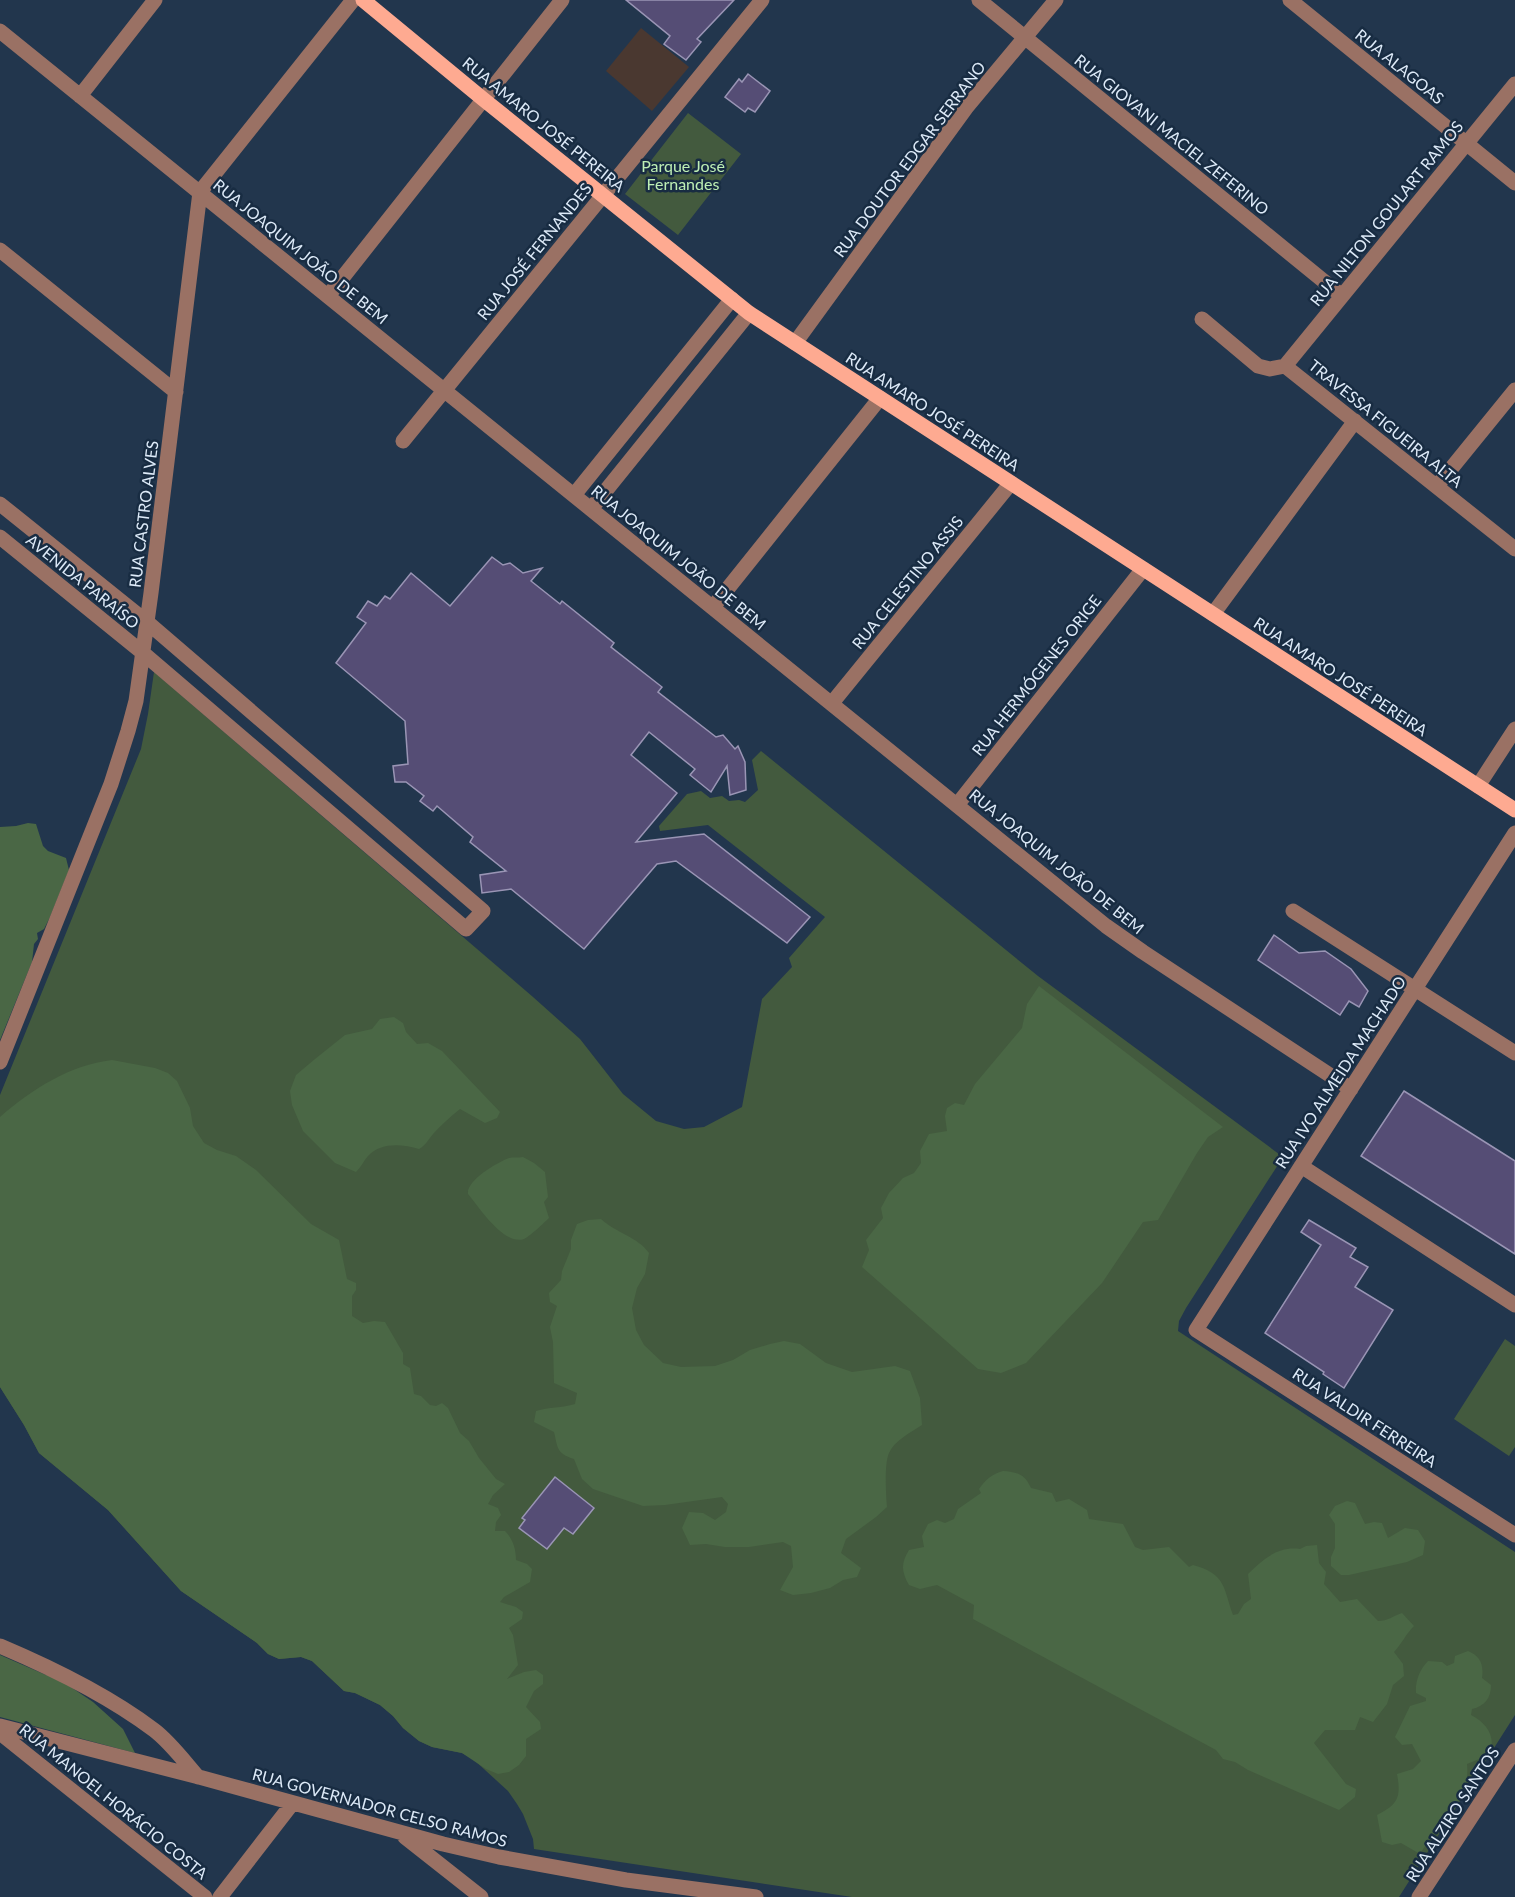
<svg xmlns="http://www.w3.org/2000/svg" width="1515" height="1897" viewBox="0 0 1515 1897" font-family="Lato,sans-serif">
<rect width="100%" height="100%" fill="#22364d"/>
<path fill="#4a3830" d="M641 28 689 67 652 111 606 71Z"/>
<path fill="#435a3e" d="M688 113 741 154 678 235 625 194Z
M154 672 533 997 580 1039 623 1094 656 1121 684 1129 704 1127 742 1107 762 999 792 967 789 958 825 917 708 825 660 831 659 826 687 794 701 791 710 798 722 796 729 801 739 800 745 802 758 790 752 760 761 751 1038 976 1283 1157 1186 1308 1179 1321 1178 1331 1515 1552V1715L1399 1897H852L534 1849 533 1839 523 1814 517 1804 508 1791 473 1759 462 1753 432 1747 419 1741 403 1728 393 1716 380 1705 355 1693 344 1691 312 1661 301 1657 279 1659 268 1654 257 1643 181 1591 108 1510 39 1453 24 1425 0 1387V1095L141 749 148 714Z
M1505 1339 1515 1346V1447L1509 1456 1454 1419Z"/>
<path fill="#4a6745" d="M28 823 36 824 43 846 48 851 66 858 69 870 50 917 44 929 37 933 38 939 34 944 32 962 0 1040V827L16 826Z
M1039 986 1223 1127 1208 1137 1197 1153 1158 1220 1143 1222 1102 1283 1026 1363 1001 1373 978 1369 862 1267 869 1250 866 1240 883 1218 881 1208 889 1193 903 1178 914 1173 921 1163 920 1151 929 1134 947 1131 945 1116 947 1108 955 1103 964 1105 975 1084 1022 1028 1027 1004Z
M394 1017 403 1023 406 1032 417 1044 428 1043 442 1051 500 1112 497 1118 485 1123 460 1109C450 1117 441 1125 433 1134 428 1140 426 1145 419 1149 402 1144 381 1142 368 1156 363 1162 361 1167 356 1172L335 1163 303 1131 292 1105 290 1091 296 1075 315 1059 345 1035 372 1029 380 1019Z
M112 1060 155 1068 168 1073 177 1081 190 1108 193 1126 204 1143 217 1150 236 1156 256 1170 311 1224 339 1240 347 1279 356 1283V1290L352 1296V1316L363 1323 374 1321 385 1322 403 1353V1364L410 1368 414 1394 421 1396 430 1405 436 1406 442 1403 448 1408 460 1433 469 1441 479 1458 496 1479 505 1484 493 1495 488 1504 498 1508 501 1515 496 1522 495 1531H505C513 1539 516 1549 516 1560L527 1564 532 1569 530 1582 504 1597 500 1602 516 1607 523 1612 522 1619 509 1628 513 1635 518 1665 507 1679 524 1672 536 1670 543 1675V1684L534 1691 526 1707 540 1722 541 1729 526 1739V1756L519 1765 509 1772 498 1774 486 1769 462 1753 432 1747 419 1741 403 1728 393 1716 380 1705 355 1693 344 1691 312 1661 301 1657 279 1659 268 1654 257 1643 181 1591 108 1510 39 1453 24 1425 0 1387V1117C32 1089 70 1065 112 1060Z
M523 1157 534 1163 545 1172 548 1197 544 1202 549 1218C544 1223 529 1237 524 1239 504 1246 479 1207 468 1194 466 1181 496 1163 509 1158 513 1157 519 1158 523 1157Z
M601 1219C616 1233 638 1237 649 1253L645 1274 637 1288 632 1308 636 1330 644 1345 663 1363 681 1367 715 1366 733 1360 750 1350 770 1344 784 1341 800 1344 826 1363 852 1372 895 1366 910 1371 920 1398 922 1425C911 1432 894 1441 889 1453 884 1464 886 1495 887 1507L876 1517 846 1539 841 1553 861 1568 857 1577 843 1580 830 1588 811 1593 793 1595 780 1590 793 1567 791 1546 783 1542 749 1547H725L706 1544 690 1545 682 1528 689 1512 703 1513 715 1520 726 1512 728 1504 722 1497 665 1505 643 1506 593 1489 582 1479 574 1459C556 1453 558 1448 554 1432L534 1422 536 1411C549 1407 562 1408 575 1404L577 1393 554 1383 553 1342 550 1327 557 1306 550 1302 549 1293 561 1280 562 1271 571 1249V1240L577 1224 588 1220Z
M1003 1471C1017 1472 1025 1474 1031 1488L1052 1493 1056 1502 1069 1499 1087 1510 1089 1519 1123 1524 1135 1547 1143 1550 1169 1547 1189 1567 1193 1565C1226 1574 1223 1587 1233 1615L1238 1614 1244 1604 1251 1599 1248 1574C1263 1559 1278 1546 1300 1549L1306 1546 1317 1545 1319 1563 1326 1572 1324 1584 1340 1602 1357 1599 1378 1621C1388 1621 1393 1616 1402 1613L1414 1626C1406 1634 1402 1643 1394 1652L1403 1664 1404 1676 1393 1685 1387 1704 1373 1722 1360 1717 1355 1730H1325L1314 1743 1346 1784 1356 1789 1355 1797 1339 1810 1248 1770 1235 1762 1223 1759 1216 1750 973 1619 974 1605 937 1585 920 1589 909 1585C901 1571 901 1563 909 1550L924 1547 922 1536 928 1524 937 1520 945 1523 954 1519 958 1509 981 1493 979 1489C986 1479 992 1474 1003 1471Z
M1347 1501 1355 1503 1365 1524 1374 1522 1382 1523 1388 1538 1405 1528 1418 1530 1425 1541 1423 1555 1407 1562 1349 1575H1341L1331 1566V1557L1335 1548V1524L1329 1515 1335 1506Z
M1468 1651C1480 1656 1484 1664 1482 1678L1491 1685C1491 1698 1485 1706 1472 1709L1471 1715C1487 1723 1497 1738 1489 1755L1467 1764C1471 1804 1439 1823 1420 1854L1401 1843 1392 1845 1382 1842 1377 1815C1399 1804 1401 1796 1397 1774L1413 1769 1421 1761 1412 1744 1402 1745 1395 1737 1410 1706 1426 1701V1698L1416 1693C1415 1681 1420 1669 1428 1661L1442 1662 1447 1666 1454 1663 1455 1656Z
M0 1655 46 1675H53L93 1702 123 1729 135 1753 0 1717Z"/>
<path fill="#554d75" stroke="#9a95b5" stroke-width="1.5" d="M626 0H734L697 39 701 42 686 60 664 44 670 36Z
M748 74 770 91 755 112 748 108 745 112 725 97 739 79 742 82Z
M492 557 503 565 510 563 523 573 542 568 531 581 560 604 562 601 614 643 611 647 662 687 658 692 716 737 723 735 735 749 738 746 745 762 746 790 730 795 727 766 711 792 690 775 695 769 649 732 631 755 677 793 636 842 704 834 810 917 787 943 676 861 657 864 584 949 511 889 482 893 480 875 506 871 470 842 473 837 437 806 433 811 420 801 424 796 406 782H395L393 766 408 764 405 721 336 663 366 623 357 617 368 601 377 606 385 596 390 599 411 573 450 606Z
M1274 935 1299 953 1325 951 1351 969 1368 991 1359 1007 1349 1001 1340 1015 1258 960Z
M1404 1091 1515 1161V1254L1361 1156Z
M1309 1220 1356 1248 1350 1257 1368 1267 1355 1287 1393 1310 1344 1388 1323 1374 1324 1372 1265 1333 1321 1245 1301 1232Z
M555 1477 594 1508 573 1534 564 1528 547 1549 519 1528 525 1520 522 1518Z"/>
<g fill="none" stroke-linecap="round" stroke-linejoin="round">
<path stroke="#9a7164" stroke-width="15" d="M979 0 1342 296
M1290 0 1515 183
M0 31 1106 926 1143 952 1351 1089
M80 96 155 0
M0 250 176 392
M328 296 562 0
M1202 319 1258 366 1270 369 1285 366 1515 549
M795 343 966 108 1056 0
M1285 366 1515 84
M403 441 762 0
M1437 486 1515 390
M574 495 732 299
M0 504 147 622 483 911 466 929 143 653 0 537
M591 509 749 313
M713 607 880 398
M1213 614 1355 421
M832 703 1011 483
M1478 786 1515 729
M957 805 1143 569
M1515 833 1196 1330 1515 1535
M1293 911 1515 1053
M0 1062 111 784 128 731 136 701 151 593 200 192 353 0
M1301 1166 1515 1305
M0 1646C52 1668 109 1696 154 1730 170 1742 184 1761 198 1777
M0 1726 199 1777 443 1844 499 1857 626 1880 756 1897
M0 1733 205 1897
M405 1837 481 1897
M220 1897 292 1804
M1419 1897 1515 1750"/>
<path stroke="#feaa91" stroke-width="15" d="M363 0 483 99 749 313 1515 810"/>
</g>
<g text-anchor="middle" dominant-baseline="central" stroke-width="5" stroke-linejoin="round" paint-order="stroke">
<g font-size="16" fill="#ddeaf8" stroke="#182c42">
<text transform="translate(1400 66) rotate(39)">RUA ALAGOAS</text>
<text transform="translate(544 124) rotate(39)">RUA AMARO JOSÉ PEREIRA</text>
<text transform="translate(1172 134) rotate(39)">RUA GIOVANI MACIEL ZEFERINO</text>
<text transform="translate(909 159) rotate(-53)">RUA DOUTOR EDGAR SERRANO</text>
<text transform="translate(1386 213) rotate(-51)">RUA NILTON GOULART RAMOS</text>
<text transform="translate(301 251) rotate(39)">RUA JOAQUIM JOÃO DE BEM</text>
<text transform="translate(534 251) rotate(-51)">RUA JOSÉ FERNANDES</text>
<text transform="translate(933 411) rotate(33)">RUA AMARO JOSÉ PEREIRA</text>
<text transform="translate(1386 423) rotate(39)">TRAVESSA FIGUEIRA ALTA</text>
<text transform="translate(143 514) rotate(-83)">RUA CASTRO ALVES</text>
<text transform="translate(679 557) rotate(39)">RUA JOAQUIM JOÃO DE BEM</text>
<text transform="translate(83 581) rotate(39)">AVENIDA PARAÍSO</text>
<text transform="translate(907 582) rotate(-51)">RUA CELESTINO ASSIS</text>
<text transform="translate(1036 675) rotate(-52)">RUA HERMÓGENES ORIGE</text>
<text transform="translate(1341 676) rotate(33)">RUA AMARO JOSÉ PEREIRA</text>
<text transform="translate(1057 861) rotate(39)">RUA JOAQUIM JOÃO DE BEM</text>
<text transform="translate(1340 1072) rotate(-57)">RUA IVO ALMEIDA MACHADO</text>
<text transform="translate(1365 1417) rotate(33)">RUA VALDIR FERREIRA</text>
<text transform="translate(114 1801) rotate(39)">RUA MANOEL HORÁCIO COSTA</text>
<text transform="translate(380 1807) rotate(15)">RUA GOVERNADOR CELSO RAMOS</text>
<text transform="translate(1452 1814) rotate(-57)">RUA ALZIRO SANTOS</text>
</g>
<g font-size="16" fill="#beefb4" stroke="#182c42">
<text x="683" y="165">Parque José<tspan x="683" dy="18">Fernandes</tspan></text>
</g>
</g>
</svg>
